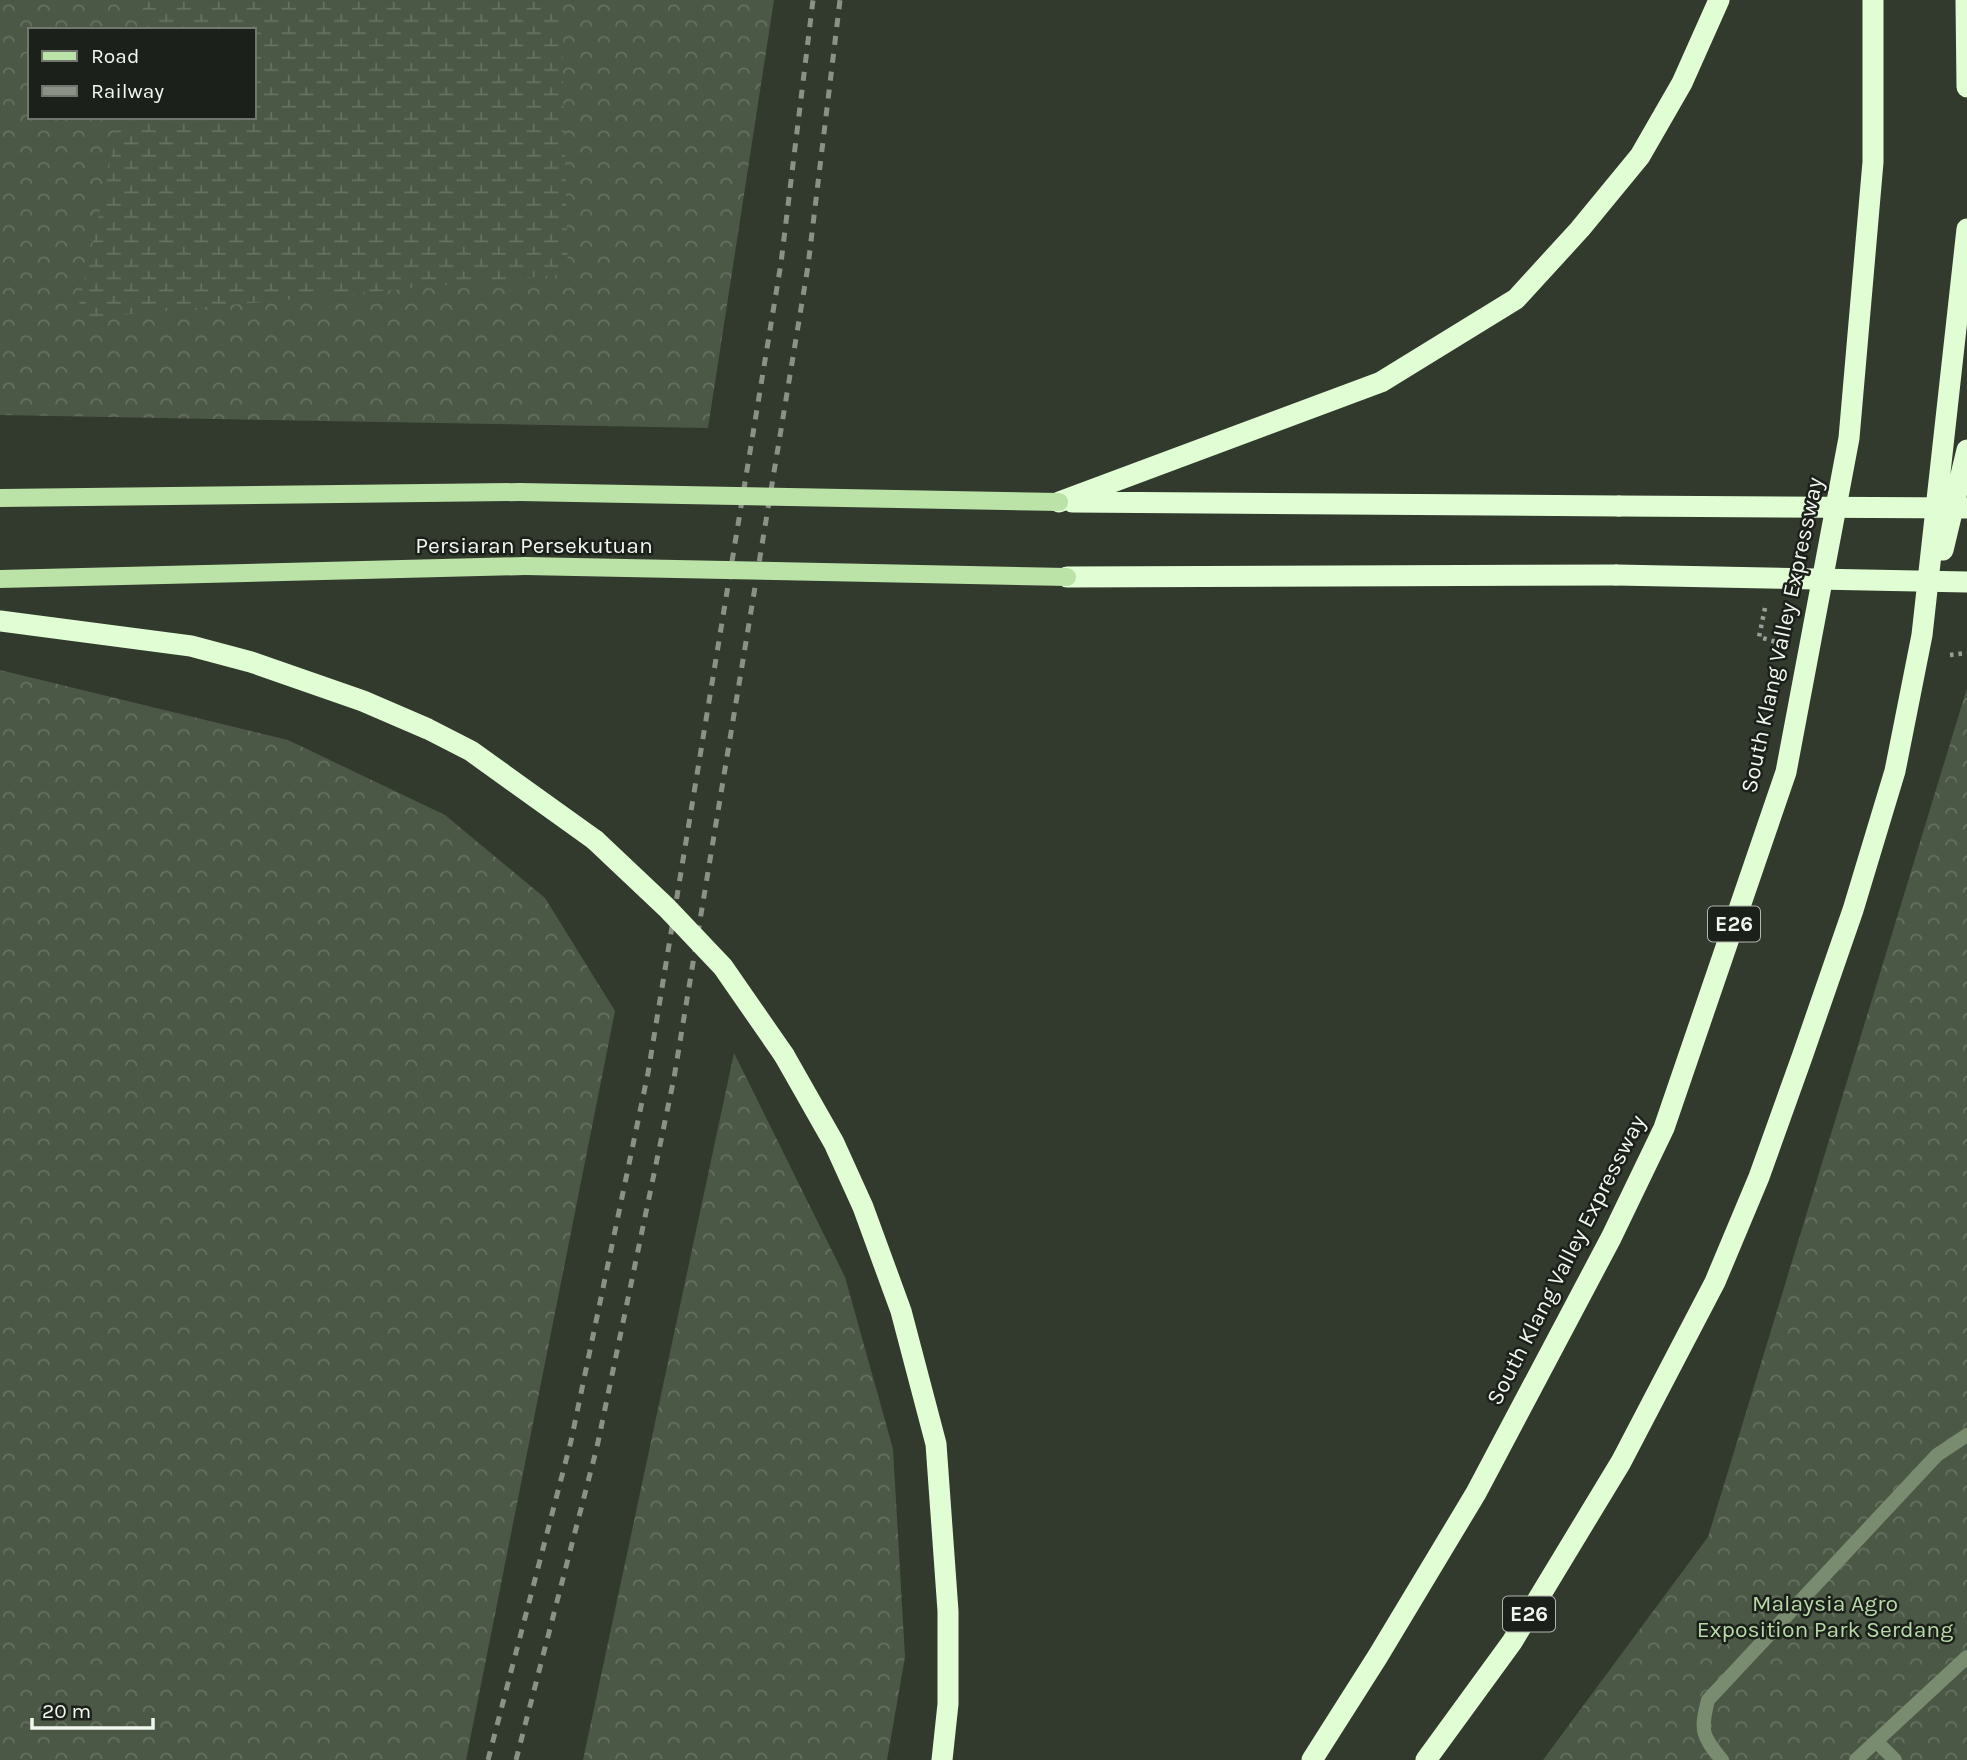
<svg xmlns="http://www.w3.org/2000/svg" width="1967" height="1760" viewBox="0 0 1967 1760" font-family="Karla,sans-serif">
<defs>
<pattern id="forest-crowns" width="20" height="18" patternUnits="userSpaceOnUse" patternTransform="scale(1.75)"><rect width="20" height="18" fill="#4c5846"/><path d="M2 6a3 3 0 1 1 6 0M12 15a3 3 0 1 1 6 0" fill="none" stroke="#667161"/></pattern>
<pattern id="wetland-marsh" width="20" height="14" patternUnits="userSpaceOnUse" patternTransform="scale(1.75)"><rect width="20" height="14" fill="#4c5846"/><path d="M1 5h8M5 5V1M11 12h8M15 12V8" fill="none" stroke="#667161"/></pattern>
</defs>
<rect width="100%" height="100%" fill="#323a2e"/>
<path fill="url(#forest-crowns)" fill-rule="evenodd" d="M0 0H774L708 428 0 415ZM30 30H254V117H30Z
M0 670 288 740 445 815 545 898 615 1011 466 1760H0Z
M1967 688V1760H1543L1708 1537Z
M734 1053 845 1277 893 1449 905 1657 887 1760H583Z"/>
<path fill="url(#wetland-marsh)" d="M145 0H561L568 274 76 319 120 117H254V30H139Z"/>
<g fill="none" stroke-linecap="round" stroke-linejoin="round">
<path stroke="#9aa097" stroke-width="4.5" stroke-dasharray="3.5 5" stroke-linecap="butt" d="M1765 608 1759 637 1780 643
M1950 655 1967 653"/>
<path stroke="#798c70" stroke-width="14" d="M1876 1741 1895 1760
M1856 1760 1967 1657"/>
<path stroke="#798c70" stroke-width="14" d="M1722 1760C1702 1736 1700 1731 1708 1700L1937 1455 1967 1435"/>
<path stroke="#bbe2a7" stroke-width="18" d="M0 498 520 492
M0 579 525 566"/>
<path stroke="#e1fdd3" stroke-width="21" d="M1966 0 1967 87
M1059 502 1381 382 1516 299 1580 229 1640 156 1682 83 1719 0
M1072 502 1619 506
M1943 550 1967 450
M1067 577 1616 575
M0 621 191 646 251 662 363 701 428 729 471 751 595 840
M784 1055 834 1143 863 1207 901 1311 936 1444 948 1611V1704L942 1760
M1312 1760 1378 1656 1476 1493 1611 1238 1664 1128 1786 772 1849 438 1873 162V0
M1426 1760 1512 1642 1621 1462 1715 1282 1759 1177 1802 1057 1853 910 1895 771 1922 635 1967 229"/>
<path stroke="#8b9187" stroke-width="5" stroke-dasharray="9 9" stroke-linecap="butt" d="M488 1760 571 1441 648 1073 781 263 813 0
M516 1760 597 1447 674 1078 808 266 840 0"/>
<path stroke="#bbe2a7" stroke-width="18" d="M520 492 1059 502
M525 566 1067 577"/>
<path stroke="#e1fdd3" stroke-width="21" d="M1619 506 1967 508
M1616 575 1967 582
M595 840 667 908 723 967 784 1055"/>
</g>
<g text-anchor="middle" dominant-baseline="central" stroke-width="5" stroke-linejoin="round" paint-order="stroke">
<g fill="#1c201a" stroke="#b1b6af" stroke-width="2">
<rect x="1708" y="906.5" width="52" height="35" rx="5"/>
<rect x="1503" y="1596.5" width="52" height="35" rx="5"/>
</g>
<g font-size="21" font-weight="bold" fill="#f1f6ef">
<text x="1734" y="924">E26</text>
<text x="1529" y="1614">E26</text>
</g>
<g font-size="23" fill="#f1f6ef" stroke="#1c201a">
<text x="534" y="545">Persiaran Persekutuan</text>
<text transform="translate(1782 635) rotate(-78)">South Klang Valley Expressway</text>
<text transform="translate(1566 1260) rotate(-63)">South Klang Valley Expressway</text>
</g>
<g font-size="23" fill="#b8d9a8" stroke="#1c201a">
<text x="1825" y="1603">Malaysia Agro<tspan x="1825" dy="26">Exposition Park Serdang</tspan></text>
</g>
</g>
<rect x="28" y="28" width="228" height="91" fill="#1c201a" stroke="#71766f" stroke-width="2"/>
<rect x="42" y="51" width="35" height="10" fill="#bbe2a7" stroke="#71766f" stroke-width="2"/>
<text x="91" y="63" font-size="21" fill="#f1f6ef">Road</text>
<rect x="42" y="86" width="35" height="10" fill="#8b9187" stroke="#71766f" stroke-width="2"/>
<text x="91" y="98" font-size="21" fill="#f1f6ef">Railway</text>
<path d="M32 1718v10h121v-10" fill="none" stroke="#f1f6ef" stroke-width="3.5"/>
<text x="42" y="1718" font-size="21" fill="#f1f6ef" stroke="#1c201a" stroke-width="5" paint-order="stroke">20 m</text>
</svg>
